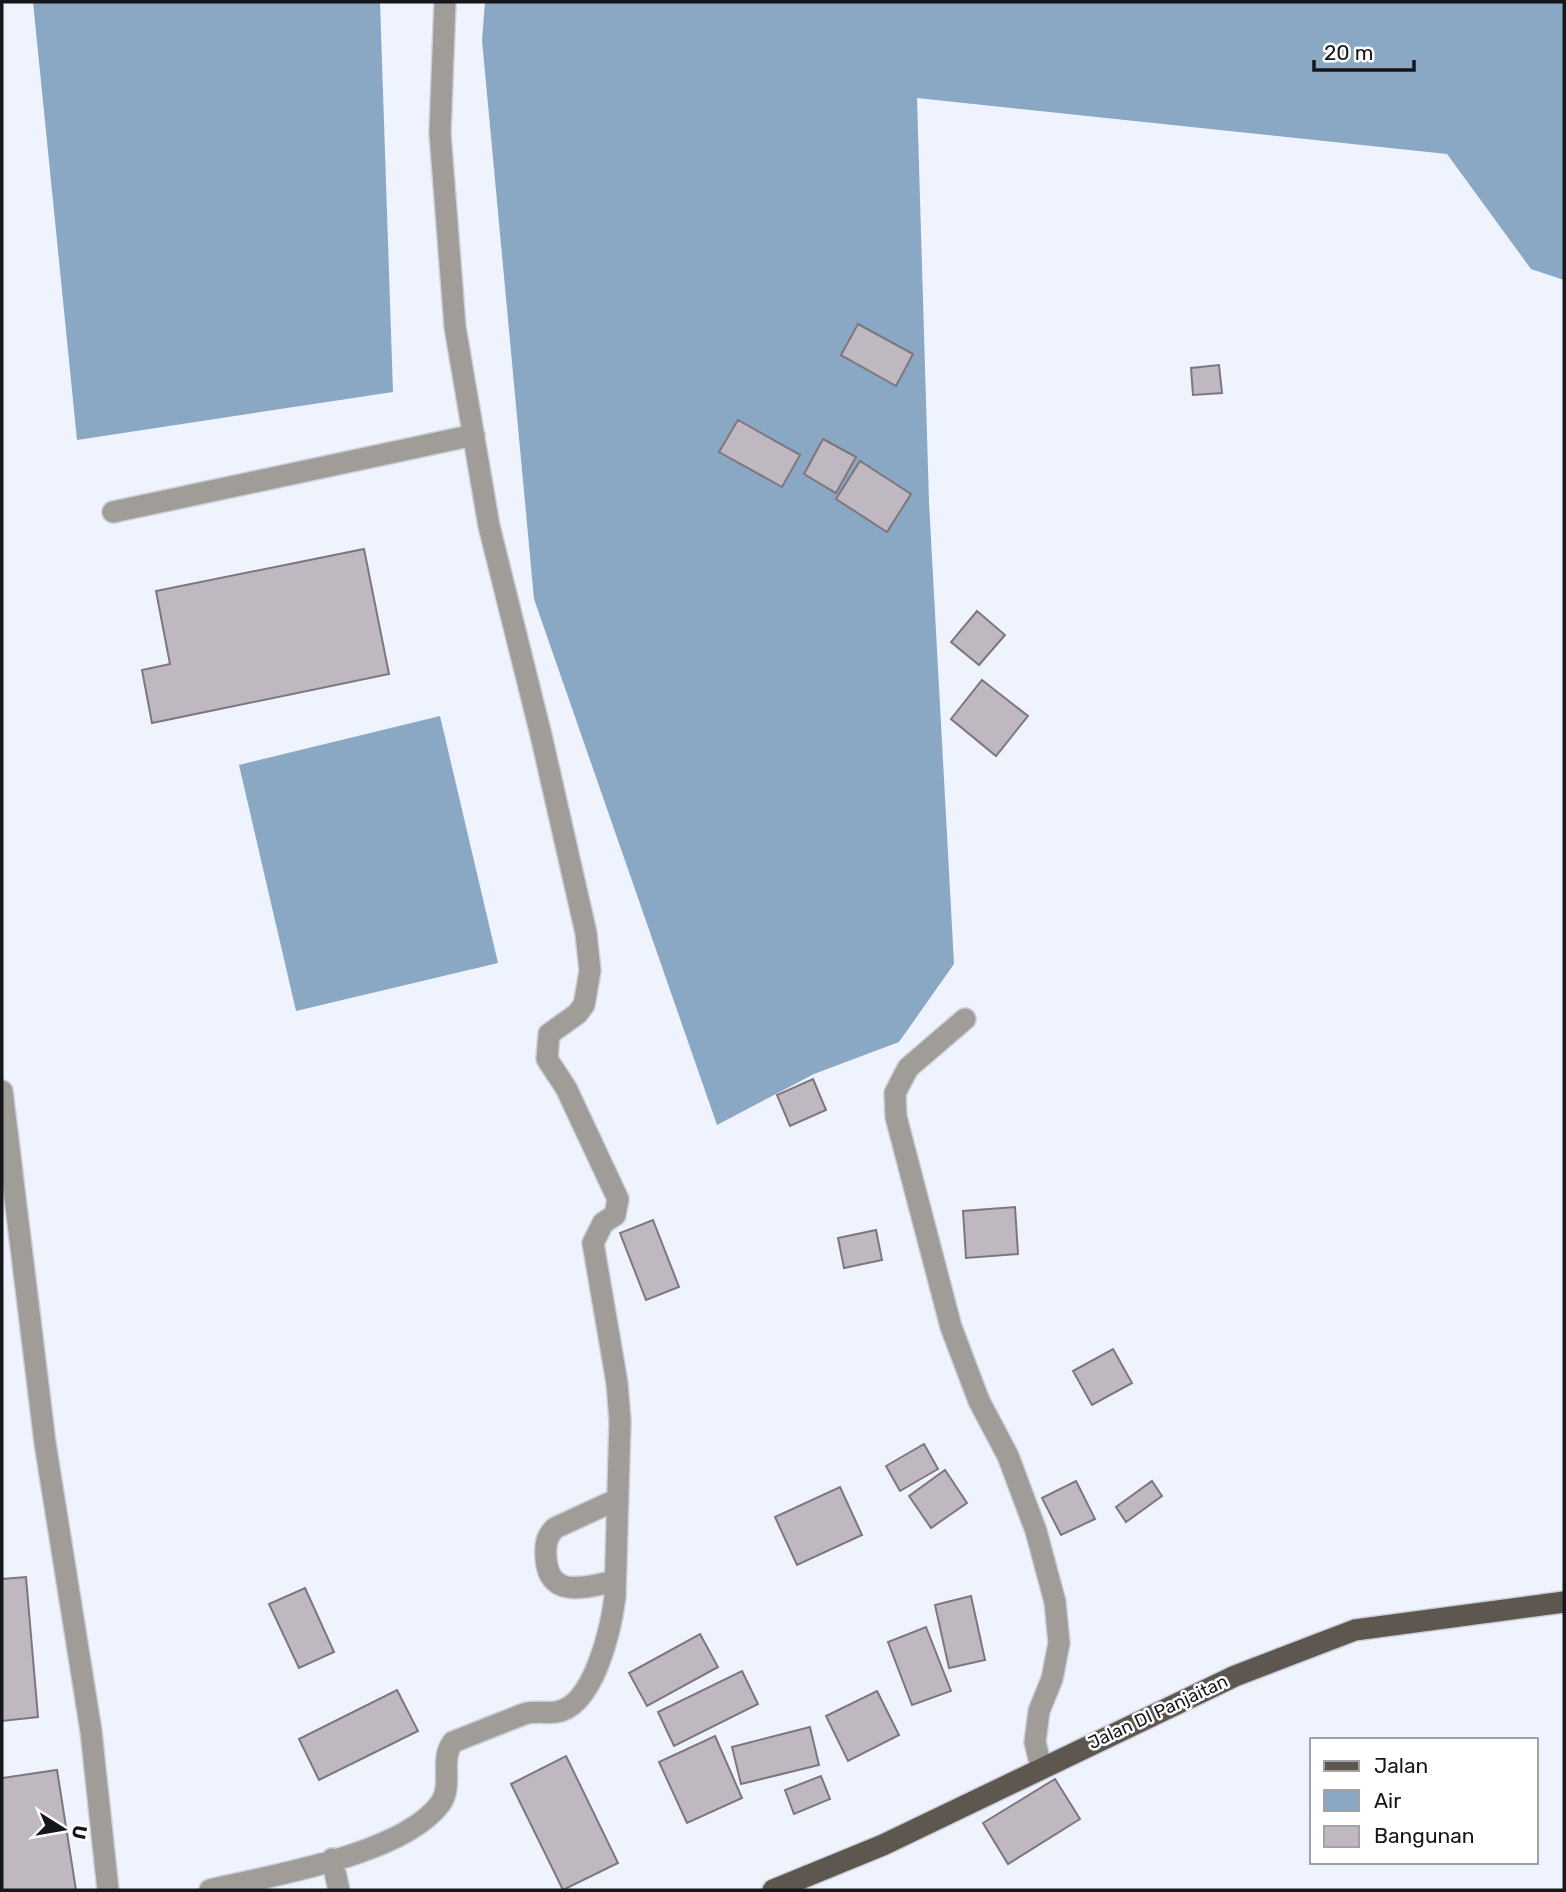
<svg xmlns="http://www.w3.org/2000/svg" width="1566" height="1892" viewBox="0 0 1566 1892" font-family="Rubik,sans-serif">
<rect width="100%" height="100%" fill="#eff3fe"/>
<path fill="#8aa8c4" d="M33 2H380L393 392 77 440Z
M485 2H1564V280L1531 269 1447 154 917 98 929 502 954 964 899 1042 814 1074 717 1125 534 599 482 40Z
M440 716 498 963 296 1011 239 765Z"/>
<path fill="#c0b8c1" stroke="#7e767f" stroke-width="2" d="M858 324 913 354 896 386 841 355Z
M1219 365 1222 393 1193 395 1191 368Z
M738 420 800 455 782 487 719 452Z
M823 439 856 457 836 493 804 474Z
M860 461 911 494 887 532 836 499Z
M364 549 389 674 152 723 142 670 170 664 156 591Z
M977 611 1005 635 979 665 951 642Z
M982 680 1028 716 996 756 951 719Z
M813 1079 826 1110 790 1126 777 1095Z
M1015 1207 1018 1254 966 1258 963 1211Z
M653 1220 679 1287 646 1300 620 1233Z
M876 1230 882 1260 844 1268 838 1238Z
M1113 1349 1132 1383 1092 1405 1073 1371Z
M924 1444 938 1469 900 1491 886 1466Z
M945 1470 967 1503 931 1528 909 1496Z
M1076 1481 1095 1519 1061 1535 1042 1498Z
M1152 1481 1162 1496 1126 1522 1116 1507Z
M840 1487 862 1535 797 1565 775 1517Z
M26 1577 38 1717 2 1721V1579Z
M305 1588 334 1652 299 1668 269 1604Z
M971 1596 985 1660 949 1668 935 1605Z
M926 1627 951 1691 912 1705 888 1642Z
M700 1634 718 1667 647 1706 629 1673Z
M742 1671 758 1704 674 1746 658 1712Z
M397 1690 418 1731 319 1780 299 1739Z
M877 1691 899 1735 848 1761 826 1716Z
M810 1727 819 1765 741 1784 732 1747Z
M715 1736 742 1798 687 1823 659 1762Z
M566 1756 618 1863 563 1890 511 1784Z
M57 1770 76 1890H2V1778Z
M821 1776 830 1799 794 1814 785 1790Z
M1055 1779 1080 1819 1008 1864 983 1823Z"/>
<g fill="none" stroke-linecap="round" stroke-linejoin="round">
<g stroke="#ccd0da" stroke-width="24">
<path id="minor" d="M113 512 474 435
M965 1019 908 1068 895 1093 896 1117 951 1327 979 1401 1008 1456 1036 1531 1055 1602 1059 1643 1052 1679 1039 1711 1035 1742 1041 1767
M2 1091 45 1443 91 1731 108 1890
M615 1581C587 1587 549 1600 546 1558 545 1545 546 1537 555 1528L618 1499
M332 1859 339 1890
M210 1890C272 1875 402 1855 440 1804 454 1786 439 1760 453 1742L524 1714C536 1710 544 1714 556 1712 594 1707 611 1628 615 1597L620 1421 617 1383 593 1243 603 1223 615 1215 618 1199 566 1088 547 1059 549 1034 577 1014 584 1005 590 971 586 933 541 735 489 526 455 327 440 133 445 2"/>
</g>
<g stroke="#ccd0da" stroke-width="24">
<path id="major" d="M773 1890 883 1845 1235 1676 1355 1630 1564 1602"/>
</g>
<use href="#minor" stroke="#a09d99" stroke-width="21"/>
<use href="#major" stroke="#5d5750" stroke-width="21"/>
</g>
<g text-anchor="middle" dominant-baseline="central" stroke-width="5" stroke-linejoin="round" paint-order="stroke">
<g font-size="18" fill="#15171b" stroke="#fff">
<text transform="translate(1158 1712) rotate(-25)">Jalan DI Panjaitan</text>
</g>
</g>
<rect width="1566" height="1892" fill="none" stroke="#15171b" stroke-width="7"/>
<rect x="1310" y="1738" width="228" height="126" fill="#ffffff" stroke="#a1a2a4" stroke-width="2"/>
<rect x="1324" y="1761" width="35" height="10" fill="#5d5750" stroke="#a1a2a4" stroke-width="2"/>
<text x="1374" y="1773" font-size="21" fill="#15171b">Jalan</text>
<rect x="1324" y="1790" width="35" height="21" fill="#8aa8c4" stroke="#a1a2a4" stroke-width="2"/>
<text x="1374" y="1808" font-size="21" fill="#15171b">Air</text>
<rect x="1324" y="1826" width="35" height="21" fill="#c0b8c1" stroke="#a1a2a4" stroke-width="2"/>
<text x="1374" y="1843" font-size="21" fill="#15171b">Bangunan</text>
<g transform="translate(63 1829) rotate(101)" stroke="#ffffff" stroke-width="5" paint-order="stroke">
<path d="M0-5L12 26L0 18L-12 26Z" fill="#15171b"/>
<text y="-10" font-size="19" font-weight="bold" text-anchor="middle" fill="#15171b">U</text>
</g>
<path d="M1314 60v10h100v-10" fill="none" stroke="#15171b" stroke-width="3.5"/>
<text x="1324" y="60" font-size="21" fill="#15171b" stroke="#ffffff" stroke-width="5" paint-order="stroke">20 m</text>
</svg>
